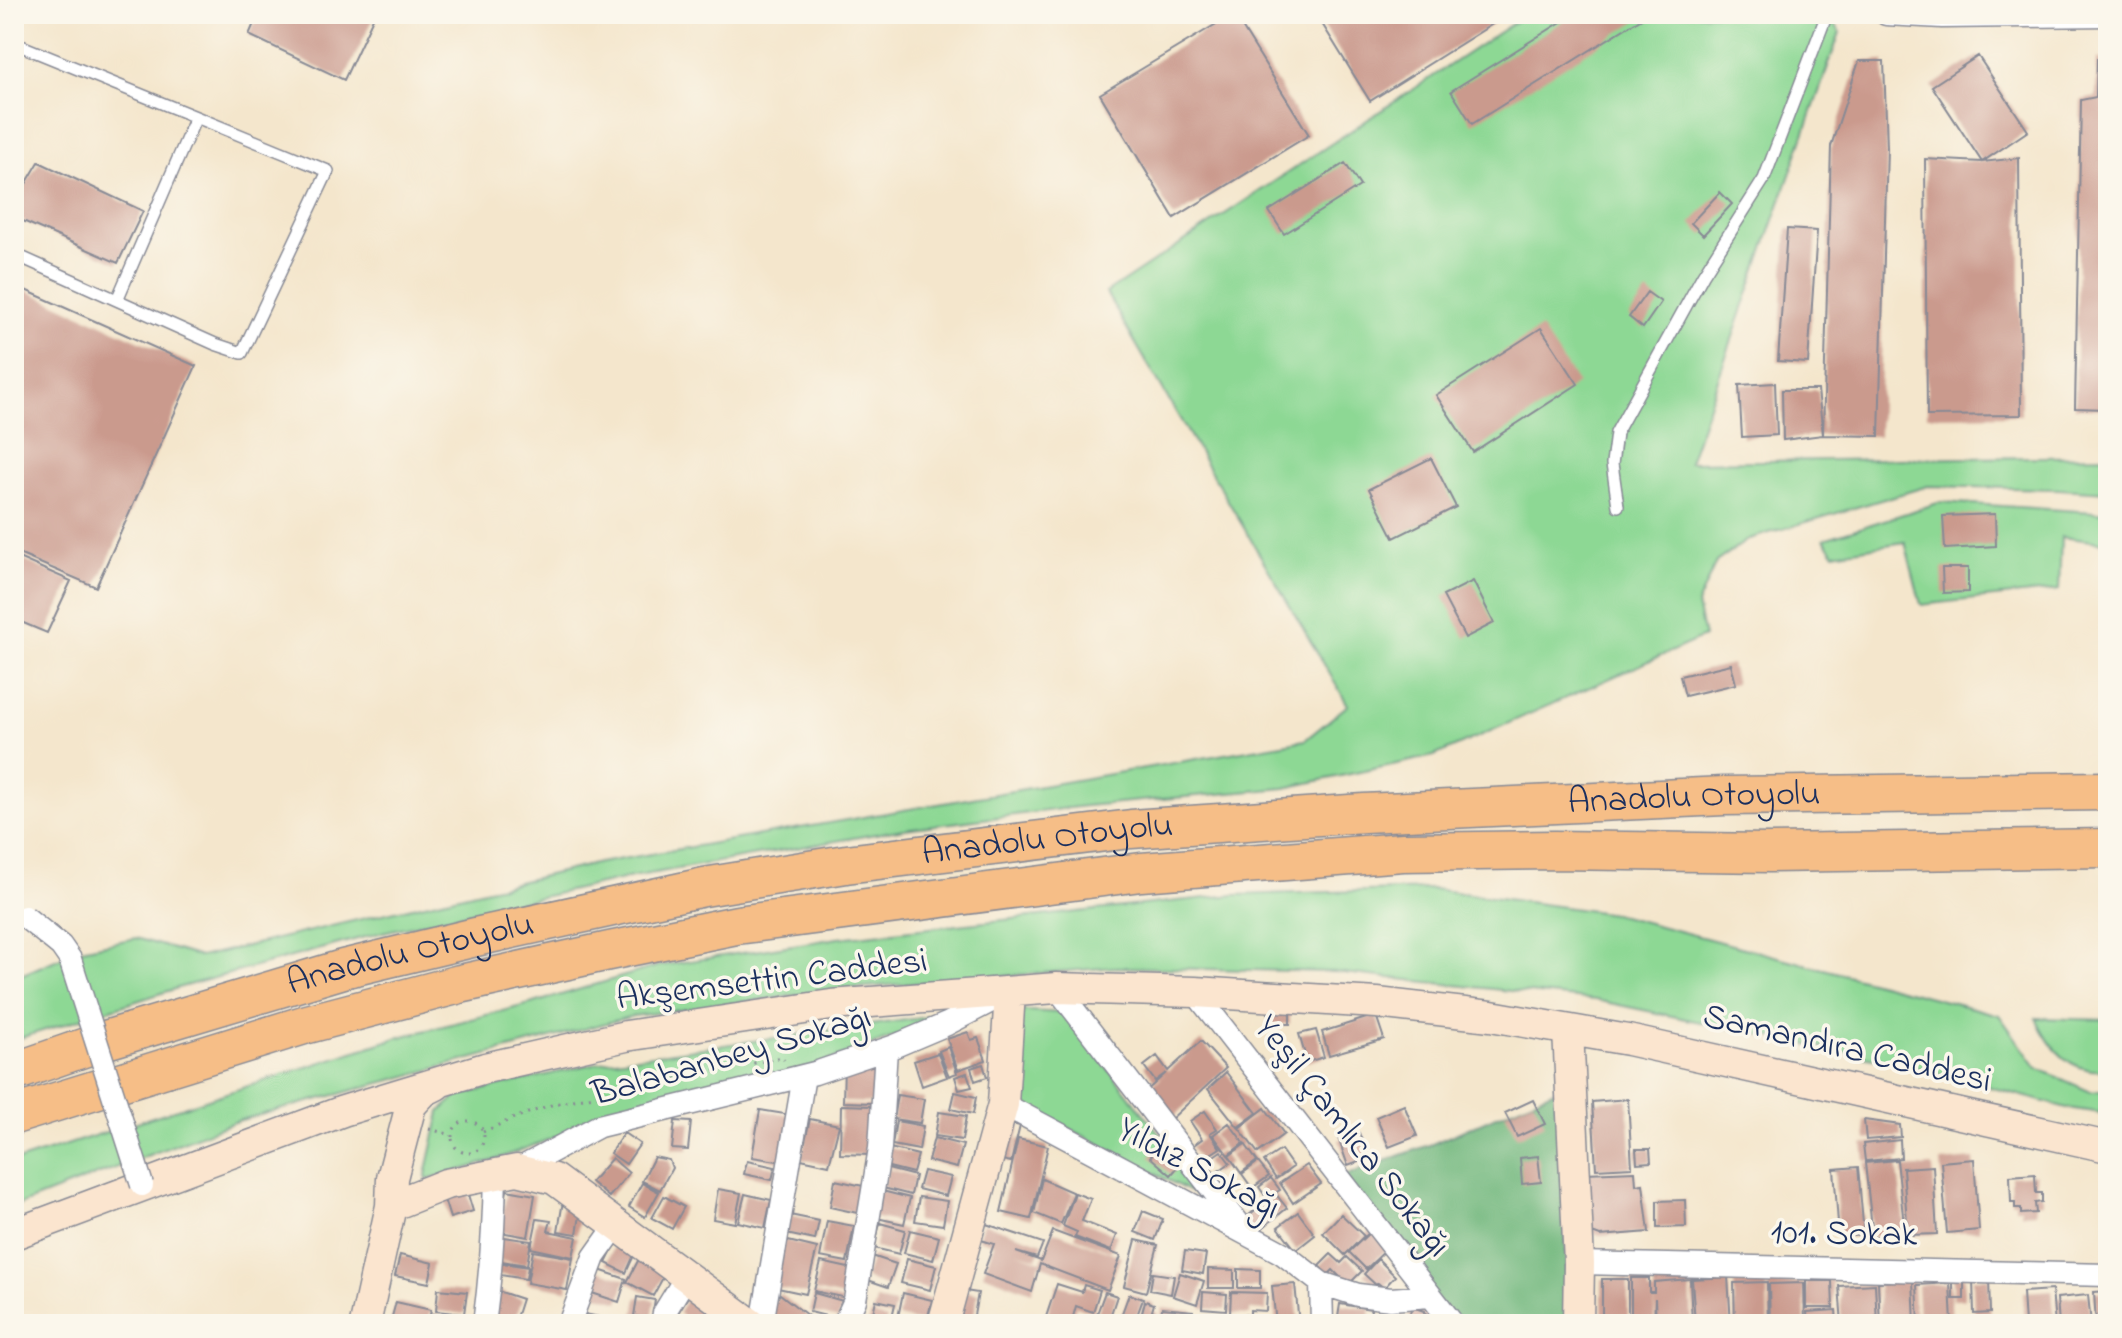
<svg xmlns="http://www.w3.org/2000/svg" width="2122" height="1338" viewBox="0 0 2122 1338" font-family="'Indie Flower',sans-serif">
<rect width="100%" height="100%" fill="#fbf7ec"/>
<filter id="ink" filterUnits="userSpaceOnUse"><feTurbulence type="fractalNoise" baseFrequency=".0125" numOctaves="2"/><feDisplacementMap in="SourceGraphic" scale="16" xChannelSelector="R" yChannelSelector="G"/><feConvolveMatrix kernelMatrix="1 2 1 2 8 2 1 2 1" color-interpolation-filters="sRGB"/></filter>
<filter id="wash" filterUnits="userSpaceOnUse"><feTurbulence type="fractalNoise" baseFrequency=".006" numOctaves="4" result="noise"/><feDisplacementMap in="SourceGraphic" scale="32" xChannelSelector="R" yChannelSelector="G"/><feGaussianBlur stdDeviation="1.8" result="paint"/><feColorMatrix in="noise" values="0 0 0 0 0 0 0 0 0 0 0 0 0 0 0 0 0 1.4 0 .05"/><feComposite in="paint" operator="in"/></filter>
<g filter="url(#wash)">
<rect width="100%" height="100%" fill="#f4e6cc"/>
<path fill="#8dd894" stroke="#548479" stroke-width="2" d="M1527 14H1829L1840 32 1689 462 2108 456V492L2058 489 1928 486 1749 539 1716 562 1697 605 1704 637 1434 756 1285 788 1085 806 904 829 632 877 383 932 181 987 14 1040V978L81 949 136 938 200 957 599 863 1305 740 1348 705 1106 293Z
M1941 502 2108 513V543L2061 537 2059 590 1921 605 1905 542 1834 553 1824 539Z
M1433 889 1614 914 1999 1015 2037 1068 2091 1092 2108 1090V1114L2067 1108 1916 1067 1595 1000 1334 972 1117 967 854 988 633 1016 237 1121 14 1207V1162L396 1038 534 1003 658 966 838 938 1234 895Z
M1011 1010 1064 1013 1217 1206 1017 1101Z
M936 1016V1021L802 1071 603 1119 492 1161 427 1180 426 1175 440 1112 457 1096 601 1062Z
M2036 1018 2108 1020V1070C2072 1075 2050 1049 2036 1018Z"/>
<path fill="#72b87e" stroke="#46746e" stroke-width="2" d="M1560 1088 1569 1324H1454L1338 1178 1432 1144Z"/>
<g id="blocks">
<path fill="#ca9a8d" d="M258 14H375L344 80 249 35Z
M1233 14H1234L1309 135 1174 218 1100 94Z
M1316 14H1495L1499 20 1370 101Z
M1574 14H1648L1472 124 1451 91Z
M1978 56 2028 131 1982 162 1932 86Z
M2097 59 2108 60V409L2075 408 2081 100 2096 97Z
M1859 61H1884L1887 148 1879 436 1823 435 1831 146Z
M2019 158 2021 415 1927 416 1925 159 1982 162Z
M39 162 143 211 118 263 14 217V204Z
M1345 163 1360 186 1284 234 1269 211Z
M1720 192 1732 204 1703 235 1691 223Z
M1787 229 1817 231 1808 363 1778 361Z
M14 285 196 366 96 587 14 552Z
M1647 292 1661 302 1643 328 1629 317Z
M1541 328 1578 384 1473 452 1436 395Z
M1775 383 1777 435 1742 437 1739 385Z
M1782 390H1818L1823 435 1783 440Z
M1431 458 1456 507 1394 538 1369 489Z
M1995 514 1996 546 1945 549 1943 516Z
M14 556 71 581 47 633 14 619Z
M1942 568H1968V592L1943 593Z
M1473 581 1494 623 1465 638 1443 596Z
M1731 664 1736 684 1685 696 1680 676Z
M1268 1012H1290V1024H1268Z
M1376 1015 1384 1039 1329 1055 1322 1032Z
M1316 1030 1324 1057 1307 1062 1299 1034Z
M968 1032 971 1040 978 1038 986 1060 958 1070 947 1039Z
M1201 1041 1226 1068 1169 1121 1144 1093 1166 1073 1155 1081 1144 1066 1157 1056 1168 1071Z
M948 1047 957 1073 949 1076 939 1051Z
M938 1053 947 1077 922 1086 914 1061Z
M876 1060 874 1103 843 1102 844 1066Z
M983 1064 987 1077 975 1081 971 1068Z
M1226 1072 1257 1113 1238 1127 1208 1089Z
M967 1073 972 1087 959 1090 955 1077Z
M955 1092 976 1097 973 1114 951 1109Z
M897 1095 924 1099 920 1123 893 1119Z
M1628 1099 1632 1167 1596 1169 1592 1102Z
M1533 1100 1545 1124 1517 1137 1505 1113Z
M841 1105 872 1106 871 1155 840 1154Z
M1404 1105 1417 1136 1389 1147 1376 1117Z
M1265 1108 1284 1134 1258 1153 1239 1128Z
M760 1110 791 1115 784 1162 752 1157Z
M1205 1111 1217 1129 1210 1133 1220 1148 1200 1161 1191 1147 1202 1139 1190 1121Z
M939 1112 966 1116 962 1140 935 1136Z
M810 1119 839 1125 829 1165 801 1159Z
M1864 1120 1900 1125 1901 1137 1866 1140Z
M675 1121 691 1122 688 1150 672 1149Z
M896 1121 923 1126 919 1150 892 1145Z
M1003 1122 1020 1126 1011 1162 994 1158Z
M1229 1123 1244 1143 1228 1155 1213 1135Z
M624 1133 640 1144 626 1164 610 1153Z
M1359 1133 1369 1158 1348 1166 1339 1140Z
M934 1138 963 1145 957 1168 928 1161Z
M1018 1139 1048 1146 1031 1219 1001 1212Z
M1900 1140 1901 1158 1865 1161 1863 1144Z
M1164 1142 1184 1160 1171 1175 1150 1157Z
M1245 1144 1257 1161 1241 1173 1229 1156Z
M890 1148 918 1155 913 1173 885 1166Z
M1636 1149H1650L1651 1162 1637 1163Z
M1281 1150 1293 1167 1276 1179 1264 1161Z
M1221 1151 1230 1163 1214 1174 1205 1162Z
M1538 1156 1541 1182 1522 1184 1520 1158Z
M654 1157 669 1160 672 1168 660 1190 642 1181Z
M612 1158 629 1173 609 1197 591 1182Z
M1974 1159 1979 1230 1947 1233 1941 1162Z
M1897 1160 1905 1234 1873 1237 1865 1163Z
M747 1161 775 1167 772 1180 744 1174Z
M1258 1162 1269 1176 1252 1188 1242 1174Z
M1307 1165 1321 1184 1293 1203 1280 1183Z
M1933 1166 1937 1234 1908 1235 1903 1168Z
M1858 1167 1864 1235 1839 1237 1834 1169Z
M888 1169 915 1176 911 1195 883 1188Z
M923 1171 951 1177 946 1196 918 1189Z
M1635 1171 1636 1185 1643 1184 1649 1232 1600 1236 1592 1233 1586 1173Z
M2035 1174 2036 1193H2042V1202L2035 1203 2036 1213 2021 1214V1208H2015V1202H2011L2010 1176Z
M1271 1178 1280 1190 1275 1193 1287 1208 1255 1234 1244 1219 1268 1200 1259 1187Z
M1042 1179 1074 1193 1061 1224 1034 1213Z
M835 1180 868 1187 862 1214 830 1207Z
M642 1183 659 1192 645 1217 629 1207Z
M466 1188 473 1211 450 1218 443 1196Z
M718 1189 741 1193 735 1223 713 1219Z
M507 1190 535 1195 528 1237 500 1232Z
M878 1190 910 1198 904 1224 872 1217Z
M1075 1193 1091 1199 1082 1221 1117 1235 1111 1251 1075 1237 1077 1232 1063 1226Z
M745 1194 771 1200 765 1228 738 1222Z
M664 1196 684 1207 672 1229 652 1218Z
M919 1197 947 1201 943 1225 915 1221Z
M1685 1200 1686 1227 1657 1228V1201Z
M563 1201 581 1209 577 1234 558 1231Z
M1143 1211 1163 1219 1155 1240 1135 1232Z
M1298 1212 1315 1235 1296 1250 1278 1227Z
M1341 1214 1364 1236 1345 1255 1323 1233Z
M790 1215 819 1221 815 1240 786 1234Z
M537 1219 551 1221 548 1231 577 1237 573 1257 531 1248Z
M827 1221 854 1226 847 1262 820 1257Z
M880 1223 905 1230 899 1254 874 1248Z
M983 1223 1043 1243 1037 1258 1016 1252 1041 1261 1053 1231 1121 1256 1108 1290 1040 1264 1032 1292 983 1274 994 1244 978 1239Z
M910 1230 939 1237 933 1260 904 1253Z
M1371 1231 1388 1248 1366 1269 1349 1252Z
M498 1236 531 1241 527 1265 494 1260Z
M784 1240 817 1248 806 1294 773 1287Z
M1136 1240 1158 1245 1146 1292 1124 1286Z
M616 1243 635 1253 626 1273 606 1263Z
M533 1251 573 1258 567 1290 527 1283Z
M1185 1251 1206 1254 1203 1274 1182 1270Z
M1331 1254 1341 1263 1347 1257 1362 1271 1348 1285 1333 1270 1328 1275 1319 1266Z
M400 1255 433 1263 429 1283 395 1276Z
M872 1256 896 1264 888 1287 865 1279Z
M639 1259 665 1274 653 1296 627 1282Z
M907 1259 936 1266 930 1290 901 1283Z
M1378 1259 1395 1276 1384 1288 1378 1283 1376 1285 1364 1274Z
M496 1262 528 1267 526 1279 494 1274Z
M821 1262 853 1269 847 1298 814 1291Z
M1208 1269 1234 1270V1288H1208Z
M1238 1269 1260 1270V1288H1238Z
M599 1270 626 1279 619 1302 592 1293Z
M1153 1273 1174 1276 1171 1294 1150 1290Z
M1180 1273 1204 1281 1197 1304 1173 1296Z
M1964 1276V1299H1953V1277Z
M1728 1277 1731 1324H1695L1692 1279Z
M1631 1278H1649V1292H1654V1282L1690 1279 1692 1324H1656L1655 1298 1654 1324H1631Z
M1973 1278H1989L1990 1313 1974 1314Z
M1602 1279H1628V1324H1602Z
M1913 1280 1915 1324H1880L1878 1282Z
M1806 1281H1832L1833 1308H1806Z
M1767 1282 1768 1324H1735L1734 1283Z
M1804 1283 1805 1324H1770L1769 1284Z
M1950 1283 1952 1324H1919L1917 1285Z
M1057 1284 1082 1292 1084 1285 1100 1290 1093 1312 1076 1306 1071 1324H1056L1045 1320Z
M1295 1284 1299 1324H1276L1272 1286Z
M1875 1284 1877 1324H1842L1839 1286Z
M438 1289 467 1292 464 1314 436 1311Z
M2052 1290 2055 1324H2025L2023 1292Z
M498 1291 522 1299 514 1324H487Z
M965 1291 978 1293 973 1321 961 1320Z
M2108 1291V1324H2096L2094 1292Z
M691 1292 712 1305 700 1324H696L678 1313Z
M1105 1292 1117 1296 1108 1323 1095 1319Z
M1203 1292 1227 1294 1226 1310 1202 1308Z
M1231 1292 1267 1293 1266 1311 1250 1310V1315L1230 1314Z
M814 1293 843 1301 838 1319 810 1312Z
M903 1293 932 1300 926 1324 898 1317Z
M780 1294 812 1319 807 1324H781L766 1313Z
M1129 1294 1143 1299 1135 1321 1121 1316Z
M2088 1295 2091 1324H2059L2057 1298Z
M637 1297 655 1300 652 1319 634 1316Z
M876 1300 895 1304 892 1317 873 1313Z
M1145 1301 1154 1304 1152 1311 1158 1313 1155 1324H1139Z
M396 1302 431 1310 428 1324H390Z
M1340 1304 1371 1309 1369 1324H1337Z
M1412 1307 1424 1311V1313L1434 1316 1433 1319 1448 1324H1406Z
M1162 1308 1193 1311 1192 1324H1160Z
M1836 1310 1837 1324H1808L1807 1312Z
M711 1312 729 1324H703Z
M433 1314 467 1323V1324H430Z
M585 1314 618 1321 617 1324H583Z
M871 1314 887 1320 885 1324H868Z"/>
</g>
</g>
<g filter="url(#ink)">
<use href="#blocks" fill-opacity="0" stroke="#888a95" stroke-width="2"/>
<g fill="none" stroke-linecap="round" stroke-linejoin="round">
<g stroke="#888a95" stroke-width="14">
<path id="lane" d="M14 43 196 117 117 300
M14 254 215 344 242 353 328 171 196 117
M1618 506 1612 464 1616 433 1703 275 1764 179 1827 14"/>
</g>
<g stroke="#888a95" stroke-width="25">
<path id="street" d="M1886 14 1942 17 2108 15
M1057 988 1242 1228
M1195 992 1453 1324
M1003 1104 1282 1253 1321 1283 1358 1295 1391 1299 1430 1296
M517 1170 599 1126 815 1073 895 1046 947 1024 1001 996
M1579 1263 2108 1275
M1321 1283 1322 1324
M484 1324C491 1274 494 1225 495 1175
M569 1324 594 1257 616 1226
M662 1324 664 1313 686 1277
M762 1324 804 1076
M844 1324 855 1300 880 1148 886 1049"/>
</g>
<g stroke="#888a95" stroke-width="33">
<path id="secondary" d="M1568 1030 1579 1263 1578 1324
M391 1206 446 1184 517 1170 554 1179 751 1324
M14 1234 343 1111 485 1068 626 1036 831 1005 1057 988 1195 992 1377 1003 1491 1016 1628 1040 2108 1147
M365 1324 391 1206 392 1178 411 1105 424 1091 436 1085
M943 1324 1003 1104 1010 992"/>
</g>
<g stroke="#888a95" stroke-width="41">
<g id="highway">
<path id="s1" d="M14 1072 109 1039 343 969 480 936 704 887 846 864 1131 829 1364 813 1724 796 2108 791"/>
<path d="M14 1115 304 1025 460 984 609 951 737 925 1141 872 1403 852 1554 850 1770 853 2108 848"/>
</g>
</g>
<path stroke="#888a95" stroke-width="3" stroke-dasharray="2 6" stroke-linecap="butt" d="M452 1137a16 16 0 1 1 32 0a16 16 0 1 1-32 0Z
M429 1129 452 1135
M483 1132 514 1118 554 1104 774 1059 782 1057 784 1060"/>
<use href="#lane" stroke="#fff" stroke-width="11"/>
<use href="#street" stroke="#fff" stroke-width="22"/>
<use href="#secondary" stroke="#fbe5cf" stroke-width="30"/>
<use href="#highway" stroke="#f6be87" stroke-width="38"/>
<g stroke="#888a95" stroke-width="25" stroke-linecap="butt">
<path id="street-bridge" d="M25 917 61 946 70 959 142 1185"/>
</g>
<use href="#street-bridge" stroke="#fff" stroke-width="22"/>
</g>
</g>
<g text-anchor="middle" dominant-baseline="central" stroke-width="7" stroke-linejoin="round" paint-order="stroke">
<g font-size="36" fill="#1b2f5e" stroke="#fbf7ec">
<text stroke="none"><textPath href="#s1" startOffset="1710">Anadolu Otoyolu</textPath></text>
<text stroke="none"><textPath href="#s1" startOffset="1062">Anadolu Otoyolu</textPath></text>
<text stroke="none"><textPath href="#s1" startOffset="414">Anadolu Otoyolu</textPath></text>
<text transform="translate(772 981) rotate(-7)">Akşemsettin Caddesi</text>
<text transform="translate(1847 1050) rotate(13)">Samandıra Caddesi</text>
<text transform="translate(732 1057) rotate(-16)">Balabanbey Sokağı</text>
<text transform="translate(1351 1137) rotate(52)">Yeşil Çamlıca Sokağı</text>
<text transform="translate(1198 1170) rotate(28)">Yıldız Sokağı</text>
<text transform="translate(1844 1235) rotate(1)">101. Sokak</text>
</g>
</g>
<rect width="2122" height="1338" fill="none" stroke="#fbf7ec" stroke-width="48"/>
</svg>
